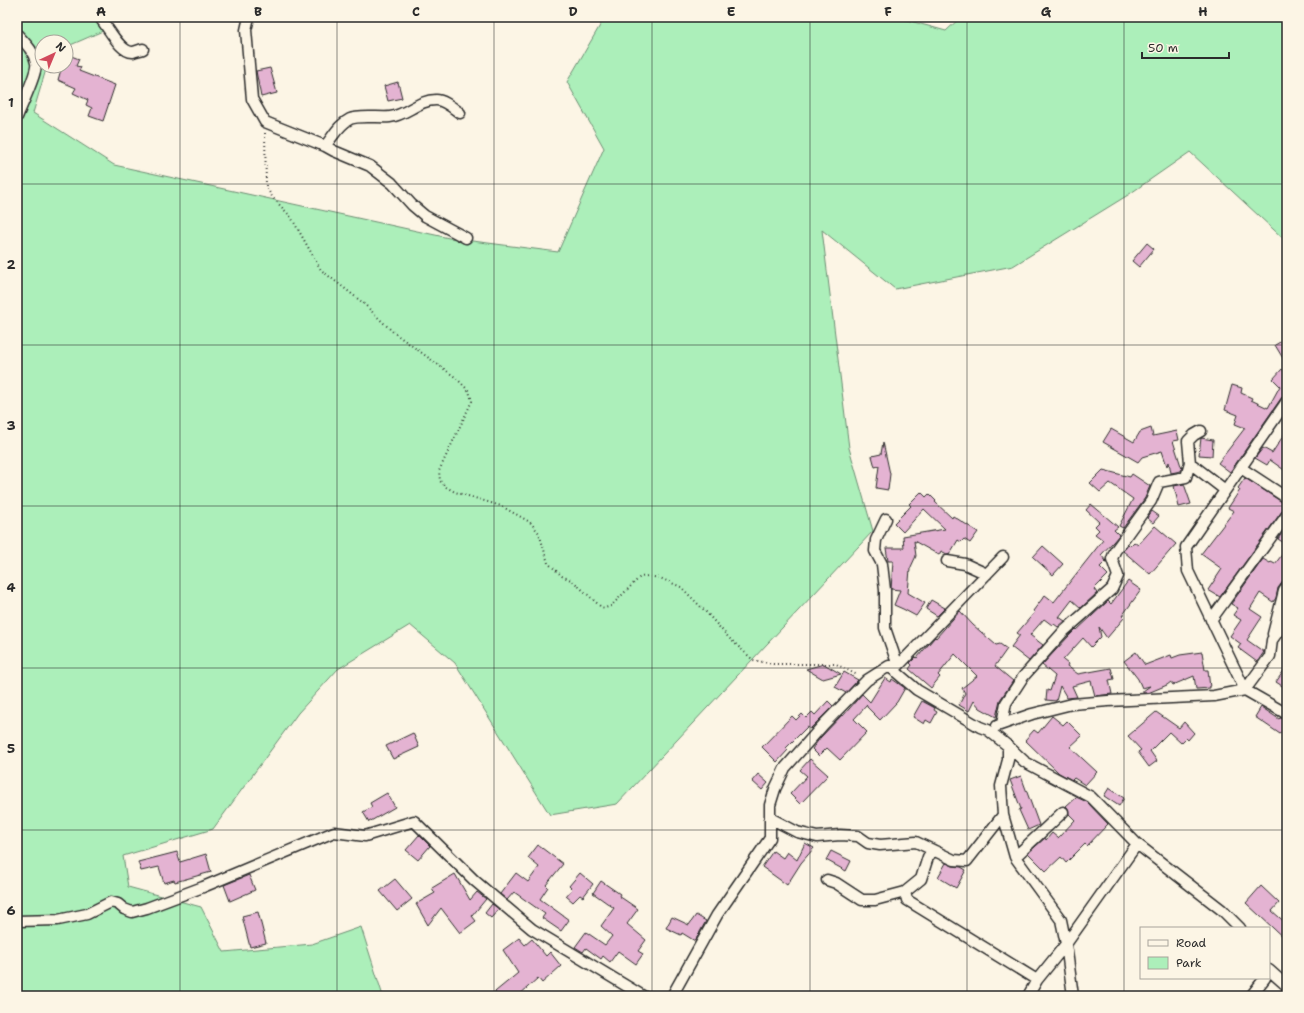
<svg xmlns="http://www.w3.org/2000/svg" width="1304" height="1013" viewBox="0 0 1304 1013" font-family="'Shantell Sans',sans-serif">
<rect width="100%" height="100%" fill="#fcf5e5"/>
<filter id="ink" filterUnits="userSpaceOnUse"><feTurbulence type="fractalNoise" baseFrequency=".025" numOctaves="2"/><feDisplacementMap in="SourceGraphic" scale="8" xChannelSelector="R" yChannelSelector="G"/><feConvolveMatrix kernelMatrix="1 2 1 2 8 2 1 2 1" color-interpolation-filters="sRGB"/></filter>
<g filter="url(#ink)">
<path fill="#acefba" stroke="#6c8d72" d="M17 17H96L105 30 66 47V42H42V66H47L33 113 114 165 449 238 558 252 604 148 567 82 605 17H896L946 31 961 17H1287V242L1190 152 1128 195 1013 266 895 289 822 230 849 448 873 531 617 804 550 815 455 663 410 625 338 669 298 713 213 829 123 856 128 887 201 907 224 952 312 944 361 927 383 996H17Z"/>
<path fill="#e4b3d2" stroke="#2b2b2b" d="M66 54 79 59 76 66 81 67 79 71 115 85 103 121 89 116 92 108 86 105 88 100 73 93 76 88 58 80 62 66H66Z
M270 68 277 93 261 97 256 71Z
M398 82 402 98 388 101 384 86Z
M1147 243 1154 249 1139 267 1132 261Z
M1287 338V365L1275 345Z
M1282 369 1287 374V395L1282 397 1230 472 1218 463 1245 428 1235 424 1238 415 1225 410 1232 385 1242 388 1241 393 1252 398 1251 400 1268 408 1280 386 1273 379Z
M1151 428 1153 436 1177 431 1179 440 1173 441 1182 469 1181 471 1171 473 1169 462 1167 466 1162 451 1142 457 1138 462 1103 442 1111 429 1134 442 1140 432Z
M1287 430V472L1270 460 1267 465 1255 458 1263 448 1272 453Z
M1201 438 1213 440 1212 456 1199 455Z
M883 442 890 474 888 490 876 488 879 466 875 467 872 456 881 454Z
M1103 470 1130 477 1132 474 1150 486 1145 498 1123 528 1119 526 1133 499 1110 483 1100 492 1090 483Z
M1245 478 1287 505V509L1282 511 1220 597 1208 590 1222 569 1201 554 1234 511 1228 508 1240 490 1238 488Z
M1184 484 1191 504 1179 507 1174 486Z
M921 492 926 497 929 494 936 501 935 502 952 518 953 516 978 532 970 543 964 539 961 542 958 540 949 555 941 551 939 555 914 541 916 556 910 569 908 593 925 603 916 616 903 609 894 605 900 590 891 589 893 561H888L886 548H904L903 536 945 529 924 509 903 532 894 523 911 506 909 504Z
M1091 504 1118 527 1114 530 1119 535 1113 542 1101 555 1106 561 1100 567 1108 575 1094 589 1097 593 1081 608 1072 600 1059 617 1065 621 1058 627 1054 624 1052 625 1044 619 1030 635 1043 645 1029 661 1011 647 1020 635 1017 633 1035 612 1033 611 1045 595 1054 602 1103 540 1095 534 1099 530 1095 526 1099 522 1086 510Z
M1152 511 1159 516 1153 523 1147 518Z
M1155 526 1176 544 1150 574 1123 551 1128 544 1130 546 1134 542 1138 545Z
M1287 526V545L1278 539Z
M1043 546 1063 564 1053 575 1033 557Z
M1287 548V577L1278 588 1276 598 1273 602 1260 593 1250 609 1262 617 1247 640 1264 652 1257 662 1238 648 1241 644 1230 636 1241 620 1233 615 1238 608 1231 604 1263 559 1270 563 1271 562 1275 564Z
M1128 581 1141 590 1122 616 1124 618 1107 638 1099 627 1101 637 1091 647 1083 638 1063 660 1068 664 1067 666 1078 674 1111 668 1114 679 1109 680 1112 694 1095 696 1091 681 1072 686 1077 697 1067 698 1060 686 1056 701 1046 700 1047 690 1050 691 1055 676 1042 665 1068 637 1076 629 1077 630 1108 601 1111 604Z
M931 600 945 608 937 616 926 609Z
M960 611 973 625 996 645 1000 644 1007 649 995 666 1013 681 1000 700 996 717 980 708 974 701 969 711 959 705 965 693 962 688 977 676 955 654 938 675 940 677 931 688 909 669 912 665 910 663 916 657 917 658 934 638 935 637 936 638Z
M1136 652 1145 665 1171 655 1172 658 1180 655 1202 652 1205 670H1208L1210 688 1196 689 1194 676 1173 685 1171 682 1167 685 1148 693H1143V691L1150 686 1142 688 1138 679 1124 661Z
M824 664 841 674 823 679 806 669Z
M1287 666V689L1276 682Z
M844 672 858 680 846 693 835 687Z
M885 678 891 682 892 679 905 688 897 702 880 720 867 707V705L854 719 867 732 840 760 827 748 819 756 812 749 820 738 842 715 843 716 862 694 870 702Z
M828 701 833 706 810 729 807 727 786 748 788 750 777 762 762 747 792 716 796 720 802 714 806 718 812 712 815 715Z
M922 701 935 708 934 710 937 712 931 723 926 720 924 724 913 717Z
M1261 707 1279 719 1280 718 1287 720V724L1280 734 1255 717Z
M1156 712 1179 728 1184 722 1194 733 1188 740 1186 738 1181 743 1169 732 1150 751 1157 761 1149 767 1138 752 1141 750 1128 736Z
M1052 716 1063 725 1067 721 1082 736 1070 747 1097 772 1085 785 1074 778 1072 780 1059 773 1025 740 1034 730 1038 733Z
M413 733 419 747 393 759 386 746Z
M810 759 828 775 800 804 790 794 807 776 800 770Z
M758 774 768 783 762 790 752 781Z
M1021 776 1039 825 1028 830 1019 810 1021 809 1010 780Z
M1109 788 1124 798 1119 806 1104 796Z
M387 793 395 807 369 822 363 812 372 807 370 803Z
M1076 797 1087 802 1108 824 1087 846 1085 844 1066 863 1061 857 1046 871 1028 853 1045 838 1046 840 1052 833 1058 838 1075 820 1069 814 1068 808 1066 806Z
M419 835 430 846 418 860 406 850Z
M805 843 814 848 801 863 787 885 762 867 773 851 783 858 787 852 797 860Z
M538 845 563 864 546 885 548 887 540 899 569 920 561 931 542 918 545 914 514 892 507 900 500 894 516 873 528 882 539 867 528 858Z
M831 851 851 861 846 871 826 860Z
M177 852 180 862 206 854 211 872 175 882 174 880 164 883 159 867 141 871 138 862Z
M946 863 953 866 961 867 966 870 956 888 938 877Z
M580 873 593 884 583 897 580 895 573 902 566 896 572 889 569 886Z
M455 874 470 900 477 892 486 899 472 916 476 921 460 933 441 908 428 925 416 904 435 893 432 888Z
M249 875 255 890 230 901 224 885Z
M395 879 412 899 397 911 380 891Z
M601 881 620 894 619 896 638 909 627 924 646 940 638 951 643 954 636 964 618 951 610 962 603 956 601 959 586 948 583 952 575 947 586 932 605 945 612 936 601 926 614 908 593 893Z
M1261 886 1279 903 1272 911 1287 924V941L1246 903Z
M492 904 499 909 491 918 485 913Z
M258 912 266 943 250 947 242 916Z
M696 915 706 921 695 941 682 933 681 935 666 928 672 917 689 925Z
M519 938 525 945 532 939 546 956 550 952 561 966 542 983 538 978 518 996H490L518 973 503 950Z"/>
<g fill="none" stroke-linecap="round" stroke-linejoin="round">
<g stroke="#2b2b2b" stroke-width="13">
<path id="street" d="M99 17C108 26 120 53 133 52 136 51 140 50 143 49
M249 17 246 30 252 99 265 122 325 146C333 137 338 125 350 119 358 115 380 118 390 117 407 115 418 100 436 100 444 100 453 108 460 113
M17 34C25 43 34 51 36 63 38 71 21 107 17 117
M325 146 334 151 370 166 392 183 412 205 425 216 466 238
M1287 401 1186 547 1188 571 1245 690 1287 714
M1190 463 1188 441 1194 435 1201 431
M1241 468 1287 498
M886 519 876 540 875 551 882 564 885 590V628L898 666
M947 561 965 564 987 574
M1211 620 1287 515
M1273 634 1284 591 1287 586
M889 666 917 690 980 727 988 730 1008 746 1025 762 1091 797 1137 844 1222 910 1240 928
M1002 724 1006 703 1023 677 1063 632 1112 589 1118 576 1112 559 1115 551 1151 501 1159 482 1186 477 1190 463 1225 490
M997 726 1032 714 1072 704 1108 701 1214 696 1245 690 1270 656 1272 640 1287 619
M1008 746V760L1001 786 1003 815 1015 857 1061 920 1066 944 1073 996
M770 818 797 832 817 837 840 835 858 836 868 843 880 845 916 842 954 860 967 861 1003 815
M933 850 928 857 921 879 905 892 907 900 1037 980
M1015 857 1063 812
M827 880 836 883 862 900H875L905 892
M17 921 58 920 87 914 111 902 118 904 124 909 132 912 147 908 203 887 334 832 365 836 414 821 475 881 532 929 643 996
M1269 970 1287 986
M672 996 717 915 770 838V805L775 789 785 768 824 724 867 680 889 666H898L1003 557
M1028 996 1037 980 1066 944 1137 844
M1251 996 1265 978"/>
</g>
<path stroke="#2b2b2b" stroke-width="2" stroke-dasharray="1 3" stroke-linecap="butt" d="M265 133 266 187 273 198 291 217 321 270 362 302 393 332 455 377 469 391 472 401 439 471 440 481 446 487 455 492 501 506 530 522 539 533 548 563 562 576 573 581 601 607 605 608 611 606 640 577 648 576 660 578 681 587 705 611 729 638 753 660 773 664H836L857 675"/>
<use href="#street" stroke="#fcf5e5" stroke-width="10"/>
</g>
</g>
<path fill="none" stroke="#2b2b2b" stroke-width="1" stroke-opacity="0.55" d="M180 17V996M337 17V996M494 17V996M652 17V996M810 17V996M967 17V996M1124 17V996M17 184H1287M17 345H1287M17 506H1287M17 668H1287M17 830H1287"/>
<rect width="1304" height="1013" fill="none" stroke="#fcf5e5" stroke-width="44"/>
<rect x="1140" y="927" width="130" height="52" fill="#fcf5e5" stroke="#a8a49b"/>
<rect x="1148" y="940" width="20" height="6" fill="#fcf5e5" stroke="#a8a49b"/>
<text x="1176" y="947" font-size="12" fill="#2b2b2b">Road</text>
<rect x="1148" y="957" width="20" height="12" fill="#acefba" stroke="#a8a49b"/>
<text x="1176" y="967" font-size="12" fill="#2b2b2b">Park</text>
<g transform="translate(54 54) rotate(44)"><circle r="19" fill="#fcf5e5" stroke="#a8a49b"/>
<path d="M0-3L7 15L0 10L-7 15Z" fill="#d1495b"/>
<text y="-6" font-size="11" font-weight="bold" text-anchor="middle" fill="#2b2b2b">N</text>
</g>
<path d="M1142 52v6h87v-6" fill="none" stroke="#2b2b2b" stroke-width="2"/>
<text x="1148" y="52" font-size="12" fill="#2b2b2b" stroke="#fcf5e5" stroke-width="3" paint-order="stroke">50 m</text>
<rect x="22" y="22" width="1260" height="969" fill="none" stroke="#2b2b2b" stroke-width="1.5"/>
<g font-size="13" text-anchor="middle" font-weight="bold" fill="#2b2b2b">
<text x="101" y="16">A</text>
<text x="258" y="16">B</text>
<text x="416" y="16">C</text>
<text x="573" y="16">D</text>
<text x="731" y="16">E</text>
<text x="888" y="16">F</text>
<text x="1046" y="16">G</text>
<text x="1203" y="16">H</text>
<text x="11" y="107">1</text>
<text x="11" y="269">2</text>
<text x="11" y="430">3</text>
<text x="11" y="592">4</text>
<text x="11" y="753">5</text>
<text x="11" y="915">6</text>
</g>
</svg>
